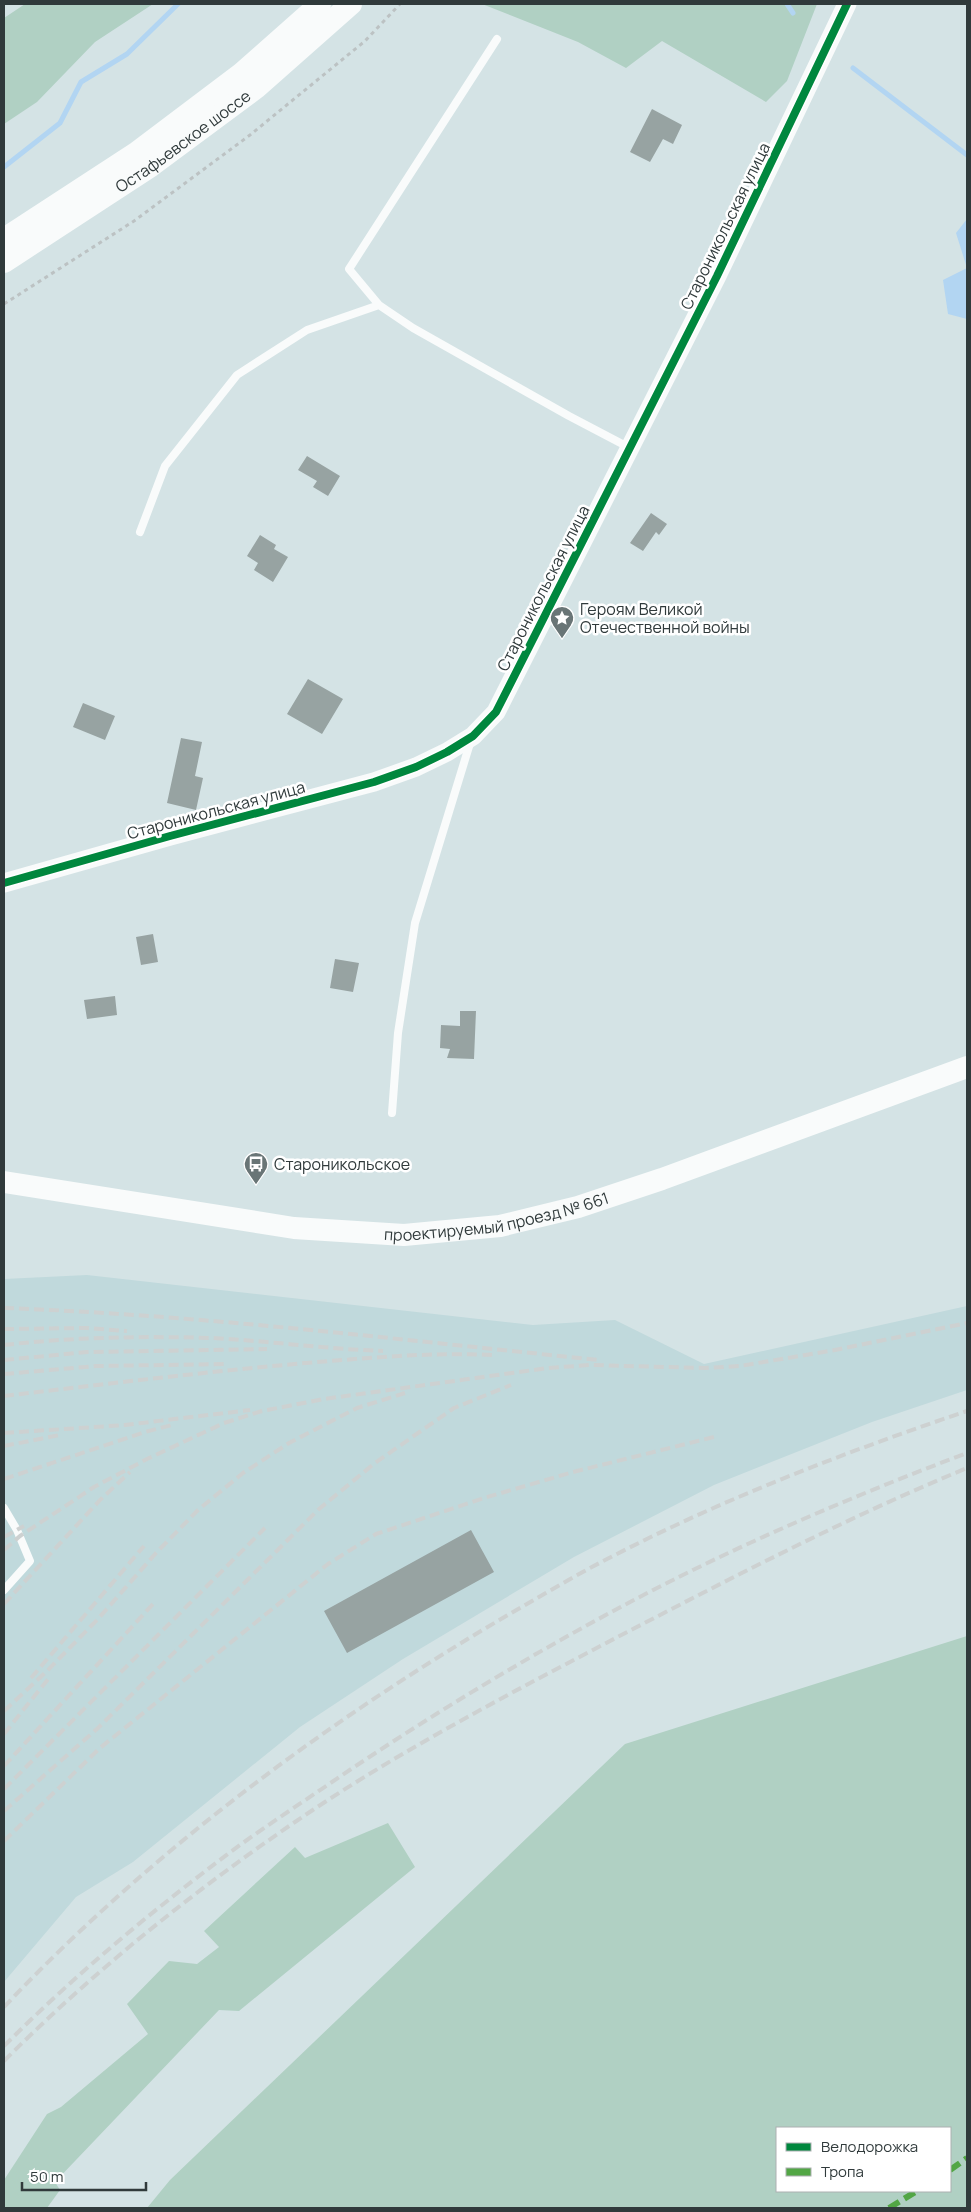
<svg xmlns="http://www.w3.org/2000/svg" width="971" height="2212" viewBox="0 0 971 2212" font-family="Manrope,sans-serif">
<rect width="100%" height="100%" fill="#d4e3e5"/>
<path fill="#c0d9dc" d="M87 1275 533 1325 615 1320 704 1364 967 1306V1390L872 1422 714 1485 574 1557 403 1659 300 1727 133 1862 76 1897 4 1982V1279Z"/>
<path fill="#b0d0c3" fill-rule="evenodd" d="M25 4H153L95 42 37 102 4 124V18Z
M482 4H817L787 81 766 102 662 41 626 68 578 42Z
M967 1636V2208H147L170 2180 625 1744ZM777 2128H950V2191H777Z
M388 1823 415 1867 239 2011 219 2010 55 2182 60 2190 47 2208H4V2180L47 2114 61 2107 148 2034 127 2004 169 1961 197 1964 219 1947 204 1931 295 1847 305 1858Z"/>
<path fill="#b2d5f2" d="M967 219V319L948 314 943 280 967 268 956 233Z"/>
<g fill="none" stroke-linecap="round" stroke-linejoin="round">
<path stroke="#b2d5f2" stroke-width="5" d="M787 4 793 13
M853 68 967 155
M4 167 60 123 81 82 127 54 178 4"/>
</g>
<path fill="#97a3a2" d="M652 109 682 125 673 144 663 139 650 162 630 152Z
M307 456 340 476 328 496 313 487 317 481 298 470Z
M651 513 667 524 659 535 656 532 643 551 630 543Z
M260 535 276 545 274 549 288 557 273 582 254 570 258 563 247 556Z
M308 679 343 699 322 734 287 714Z
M83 703 115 716 105 740 73 727Z
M181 738 202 742 195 776 203 778 196 810 167 803Z
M153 934 158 962 141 965 136 937Z
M335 959 359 963 353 992 330 988Z
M115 996 117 1015 87 1019 84 1000Z
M460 1011H476L474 1059 447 1058 450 1049 440 1048 441 1025 460 1026Z
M471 1530 494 1572 347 1653 324 1611Z"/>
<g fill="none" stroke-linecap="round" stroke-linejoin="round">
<path stroke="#bcc2c3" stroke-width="3" stroke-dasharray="4 4" stroke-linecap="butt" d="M4 304 134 221 250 135 365 41 400 4"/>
<path stroke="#f9fbfb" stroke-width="8" d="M497 39 349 269 379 305 413 328 569 416 630 448
M140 532 165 466 237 375 307 330 379 305
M392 1113 398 1033 415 923 471 740
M4 1508 17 1530 30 1561 4 1590"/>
<path stroke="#f9fbfb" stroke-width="19" d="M4 883 170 836 374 782 416 767 447 752 473 736 496 712 717 276 847 4"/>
<g stroke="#f9fbfb" stroke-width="22">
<path d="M4 239 136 153 242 73 320 4"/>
<path id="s1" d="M4 262 151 166 256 88 351 4"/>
<path id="s2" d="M4 1182 294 1228 404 1235 500 1226 578 1207 662 1179 967 1067"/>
</g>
<path stroke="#cdd1d1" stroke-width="4" stroke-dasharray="10 5" stroke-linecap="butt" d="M4 1308C203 1315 400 1340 599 1360
M4 1329 86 1328 127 1331
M4 1345C73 1337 143 1336 212 1338 269 1341 326 1349 383 1351
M4 1360 87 1352 267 1349
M4 1374 96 1366 228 1364
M4 1396C104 1384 205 1372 306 1363 368 1358 430 1352 492 1355
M4 1433 125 1425 250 1410
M4 1446 60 1435
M4 1479 145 1432 172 1425
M4 1537 24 1526
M4 1550 20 1536 94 1487 147 1459 224 1423 262 1411 324 1399 548 1368 590 1365 705 1368 740 1366 835 1350 967 1323
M4 1604 100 1500 130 1472
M31 1678 144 1546
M4 1711 46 1672 98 1619 156 1553 198 1510 243 1473 289 1443 357 1408 405 1393
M4 1734 49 1678
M4 1766 153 1604
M4 1789 265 1528
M4 1811 98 1728 319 1509 375 1463 454 1408 511 1385
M4 1841 100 1748 328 1564 376 1534 484 1498 573 1472 714 1437
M4 2007C147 1856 317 1728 496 1622 534 1600 572 1577 611 1557 725 1498 846 1452 967 1411
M4 2046C70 1980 142 1919 216 1863 252 1835 291 1810 329 1784 426 1718 528 1656 632 1601 740 1544 853 1496 967 1453
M4 2061C93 1972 191 1893 295 1822 400 1750 520 1688 633 1629 743 1572 853 1515 967 1468"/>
<path stroke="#52a645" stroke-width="6" stroke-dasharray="12 6" stroke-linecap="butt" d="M950 2170 967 2158
M889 2208 917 2191"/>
<g stroke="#fff" stroke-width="11">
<path id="cycleway" d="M4 883 170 836 374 782 416 767 447 752 473 736 496 712 717 276 847 4"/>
</g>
<use href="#cycleway" stroke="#00873e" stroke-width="8"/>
</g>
<defs>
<g id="sight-pin" transform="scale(1.25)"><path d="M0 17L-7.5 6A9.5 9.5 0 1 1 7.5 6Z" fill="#697576" stroke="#fff"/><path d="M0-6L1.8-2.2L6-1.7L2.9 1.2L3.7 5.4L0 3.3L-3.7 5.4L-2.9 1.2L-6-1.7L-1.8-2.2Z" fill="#fff"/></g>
<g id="bus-pin" transform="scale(1.25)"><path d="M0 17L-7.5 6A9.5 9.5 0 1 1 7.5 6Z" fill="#697576" stroke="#fff"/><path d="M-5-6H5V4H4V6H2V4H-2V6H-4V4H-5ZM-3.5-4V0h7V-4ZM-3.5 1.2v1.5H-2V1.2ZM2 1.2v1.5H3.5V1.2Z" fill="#fff"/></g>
</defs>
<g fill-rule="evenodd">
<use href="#sight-pin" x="562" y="618"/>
<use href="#bus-pin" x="256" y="1164"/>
</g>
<g text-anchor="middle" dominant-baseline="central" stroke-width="5" stroke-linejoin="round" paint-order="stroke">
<g font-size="16" fill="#303a3b" stroke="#fff">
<text stroke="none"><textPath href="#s1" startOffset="216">Остафьевское шоссе</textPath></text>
<text transform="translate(725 226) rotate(-64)">Староникольская улица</text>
<text transform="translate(543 588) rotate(-63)">Староникольская улица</text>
<text transform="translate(216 810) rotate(-15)">Староникольская улица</text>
<text stroke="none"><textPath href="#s2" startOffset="498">проектируемый проезд № 661</textPath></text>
</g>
<g font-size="16" fill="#303a3b" stroke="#fff" text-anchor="start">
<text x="580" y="609">Героям Великой<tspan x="580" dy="18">Отечественной войны</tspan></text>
<text x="274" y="1164">Староникольское</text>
</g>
</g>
<rect width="971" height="2212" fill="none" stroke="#303a3b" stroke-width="10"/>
<rect x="776" y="2127" width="175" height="65" fill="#ffffff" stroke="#acb0b1"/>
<rect x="786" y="2143" width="25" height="8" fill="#00873e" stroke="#acb0b1"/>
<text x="821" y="2152" font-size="15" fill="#303a3b">Велодорожка</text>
<rect x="786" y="2168" width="25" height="8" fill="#52a645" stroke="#acb0b1"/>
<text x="821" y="2177" font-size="15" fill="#303a3b">Тропа</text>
<path d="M22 2182v8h124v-8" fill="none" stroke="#303a3b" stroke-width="2.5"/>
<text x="30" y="2182" font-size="15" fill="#303a3b" stroke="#ffffff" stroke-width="4" paint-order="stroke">50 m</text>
</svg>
